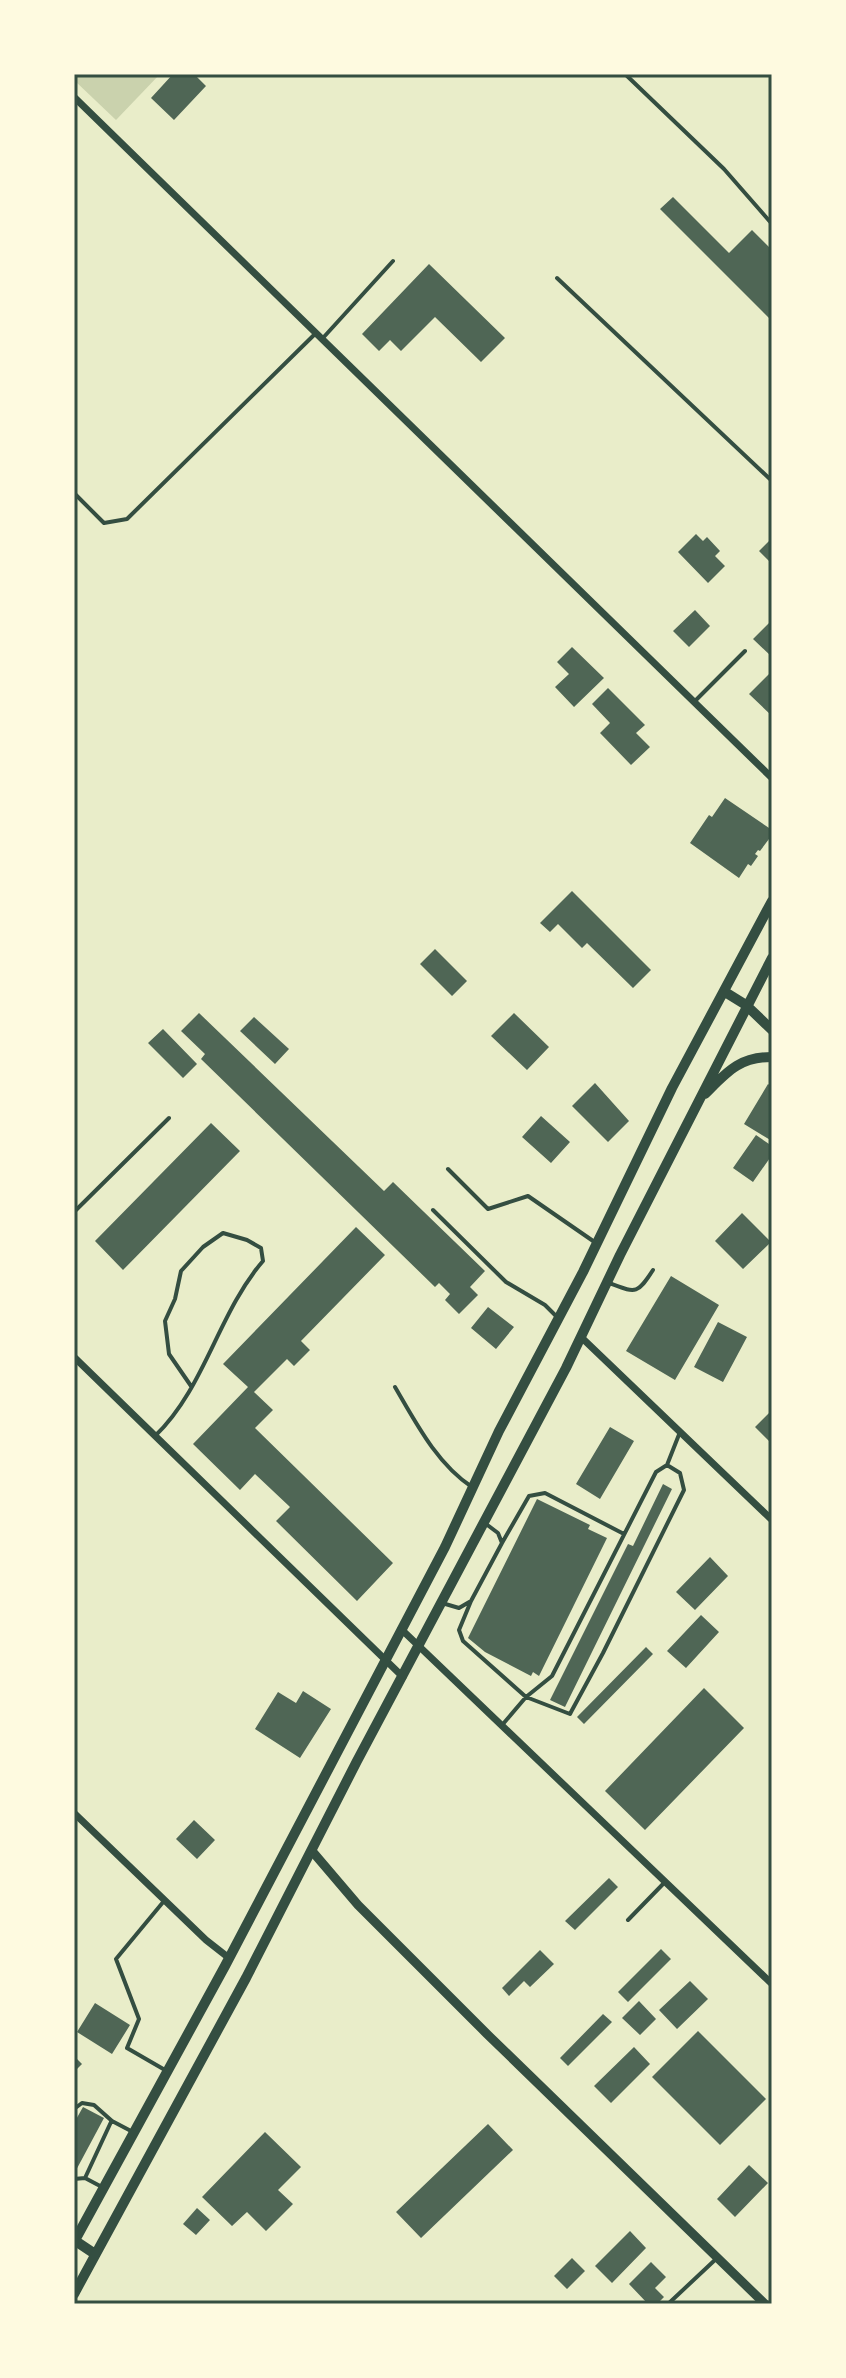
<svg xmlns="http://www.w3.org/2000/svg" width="846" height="2378" viewBox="0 0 846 2378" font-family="Signika,sans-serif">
<rect width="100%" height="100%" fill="#e9edc9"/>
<path fill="#cad2ad" d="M74 74H160L116 120 74 80Z"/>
<path fill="#4f6655" d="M173 74H194L206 86 174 120 151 98Z
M673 197 729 253 752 230 772 250V321L660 209Z
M429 264 505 338 481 362 435 317 401 351 390 340 379 351 362 334Z
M696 534 703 541 707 537 720 551 715 556 725 566 708 583 678 552Z
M772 538V564L759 551Z
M695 610 710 626 689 647 673 631Z
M772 620V657L753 639Z
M572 647 604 678 574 707 555 687 569 674 557 662Z
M772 671V716L749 694Z
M608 688 645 725 636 733 650 747 631 765 600 733 610 723 592 704Z
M725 798 772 830V835L760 851 758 850 755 854 758 856 751 866 748 864 739 878 690 843 709 815 712 817Z
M572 891 651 970 633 988 587 943 582 948 558 924 550 932 540 923Z
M435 949 467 981 452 996 420 964Z
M199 1013 384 1191 393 1182 485 1271 470 1287 478 1295 459 1314 445 1300 450 1294 439 1283 435 1287 201 1059 205 1054 181 1031Z
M514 1013 549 1047 527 1070 491 1036Z
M254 1017 289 1049 275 1064 240 1031Z
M163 1029 197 1064 183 1078 148 1043Z
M595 1083 629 1121 608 1142 572 1106Z
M768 1084 772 1087V1141L744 1124Z
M541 1116 570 1142 551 1163 522 1137Z
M211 1123 240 1151 123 1270 95 1241Z
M756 1135 772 1146V1155L753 1182 733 1168Z
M742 1213 771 1242 743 1269 715 1241Z
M356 1227 385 1255 301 1341 310 1350 294 1366 287 1359 254 1392 273 1410 255 1428 393 1563 357 1601 276 1521 290 1507 255 1474 240 1490 193 1444 248 1387 223 1364Z
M671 1276 719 1305 675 1380 626 1351Z
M488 1307 514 1327 496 1349 471 1328Z
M718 1322 747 1337 723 1382 694 1367Z
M772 1410V1444L755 1427Z
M610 1427 634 1441 600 1499 576 1484Z
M663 1484 672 1489 565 1707 550 1700 628 1544 633 1546Z
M537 1499 590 1525 588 1529 607 1538 539 1676 533 1672 531 1676 485 1652 468 1638Z
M710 1557 728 1576 695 1610 676 1592Z
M701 1615 719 1632 686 1668 667 1651Z
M646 1647 653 1654 584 1724 577 1717Z
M704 1688 744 1728 645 1830 605 1791Z
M303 1691 331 1709 300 1758 255 1729 278 1692 296 1703Z
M194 1820 215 1840 197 1859 176 1839Z
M609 1878 618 1887 575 1930 565 1921Z
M661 1949 671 1959 628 2002 618 1992Z
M540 1950 554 1964 530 1987 524 1981 509 1996 502 1988Z
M690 1981 708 1999 677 2029 659 2010Z
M639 2001 656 2019 640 2035 622 2018Z
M95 2003 130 2025 112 2054 77 2032Z
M603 2014 612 2022 568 2066 560 2058Z
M698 2031 766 2099 720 2145 652 2077Z
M634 2047 650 2064 611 2103 594 2086Z
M74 2056 82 2064 74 2072Z
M83 2107 104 2118 74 2174V2123Z
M488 2124 513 2150 421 2238 396 2212Z
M265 2132 301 2167 278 2190 293 2204 266 2231 247 2212 232 2226 202 2197Z
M749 2165 768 2183 735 2217 717 2199Z
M197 2208 210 2220 196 2235 183 2224Z
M630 2231 646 2248 612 2283 595 2266Z
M572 2258 585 2271 567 2289 554 2276Z
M651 2262 666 2277 655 2288 664 2297 657 2304H648L629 2284Z"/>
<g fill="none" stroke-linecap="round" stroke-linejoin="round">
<path stroke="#344e41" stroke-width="4" d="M625 74 724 169 772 224
M557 278 772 481
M322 339 393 261
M74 493 104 523 127 519 316 333
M694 702 745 651
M448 1169 488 1209 528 1196 596 1243
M433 1210 506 1282 545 1305 557 1317
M74 1212 169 1118
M609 1283C636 1293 637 1295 653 1270
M395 1387C416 1423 437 1464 472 1487
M155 1436C205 1388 218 1313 263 1261L261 1248 247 1240 223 1233 203 1247 181 1271 175 1299 165 1321 169 1354 191 1386
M502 1543 529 1496 545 1493 624 1534
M471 1601 459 1630 463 1641 526 1697 552 1676 656 1472 667 1465 680 1432
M442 1603 459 1608 471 1601 502 1543 498 1533 486 1524
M503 1724 526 1697 570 1714 571 1712 603 1653 684 1490 680 1473 667 1465
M164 1901 116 1959 139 2019 127 2048 165 2070
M628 1920 664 1883
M74 2109 82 2103 94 2105 112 2121 131 2131
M85 2178 111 2122
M74 2179 85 2178 102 2187
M668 2304 716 2259"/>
<path stroke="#344e41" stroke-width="7" d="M74 97 772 778
M581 1337 772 1520
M74 1357 403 1677
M401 1629 772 1984
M74 1813 206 1940 229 1958"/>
<path stroke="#344e41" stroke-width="9" d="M312 1851 358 1905 487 2034 765 2304"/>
<path stroke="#344e41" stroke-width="10" d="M725 992 746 1005 772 1030
M705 1094C727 1072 739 1057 772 1057
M74 2240 95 2254
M74 2242 225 1966 445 1547 499 1431 583 1272 672 1088 772 901
M74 2294 246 1978 357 1761 566 1368 620 1255 772 958"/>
</g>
<rect width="846" height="2378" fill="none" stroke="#fefae0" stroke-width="152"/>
<rect x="76" y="76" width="694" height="2226" fill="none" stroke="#344e41" stroke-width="3"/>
</svg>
